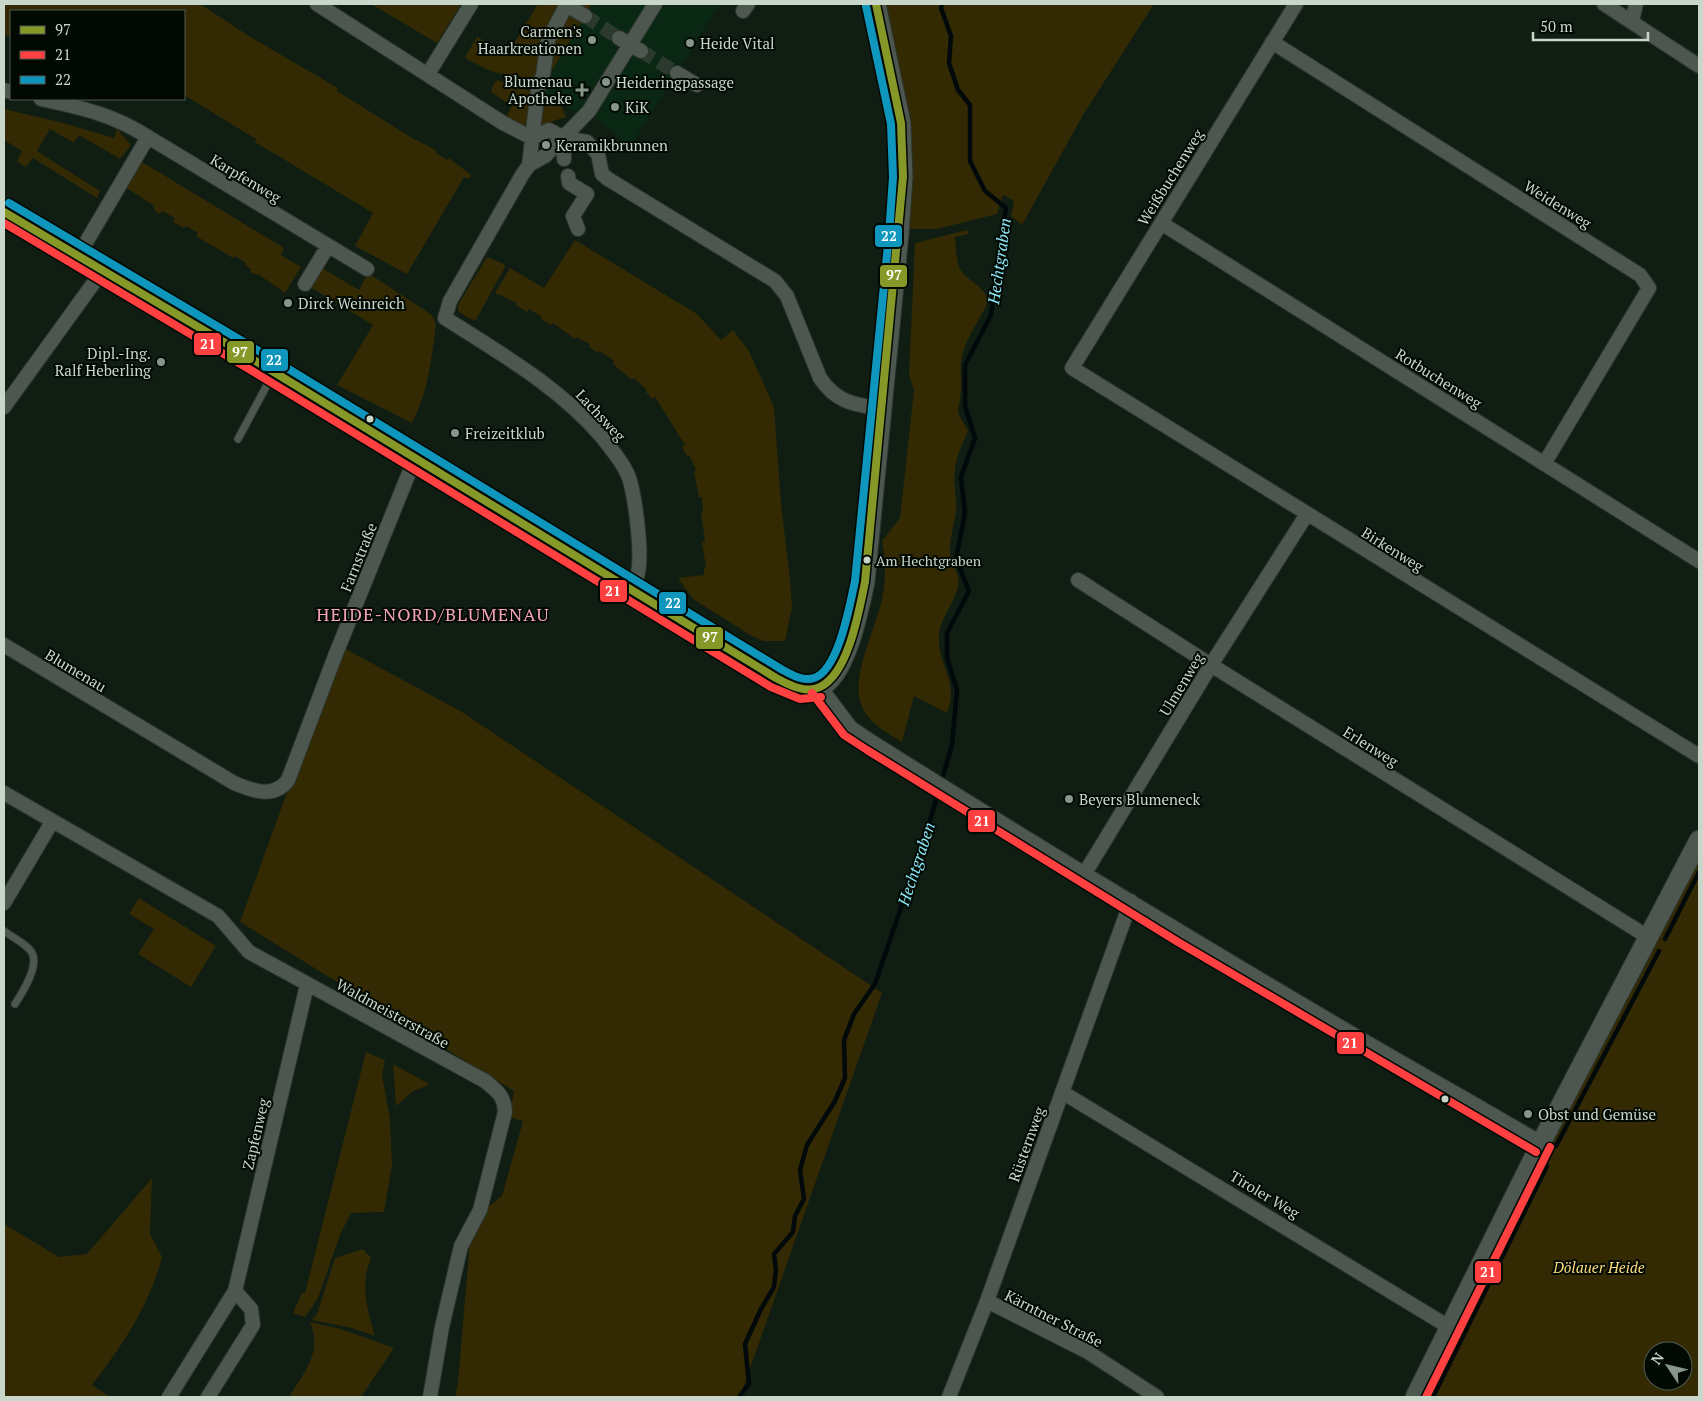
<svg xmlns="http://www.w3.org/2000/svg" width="1703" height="1401" viewBox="0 0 1703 1401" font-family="'PT Serif',serif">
<rect width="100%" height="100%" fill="#0f1d13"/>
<path fill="#092712" d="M567 4H720L630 147 589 111 570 110 538 88Z"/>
<path fill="#332a03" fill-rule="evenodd" d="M4 4H200L249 36 338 88 337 91 412 138 436 150 435 152 447 160 449 158 471 175 469 179 464 177 407 274 355 246 373 213 255 142 256 139 184 95V11H11V37L4 35Z
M371 4H461L437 43Z
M538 4H563L539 71 534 79 493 72 468 60 465 57 477 37 508 53Z
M570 4H592L550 74 546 73 551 43Z
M882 4H1154L1083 115 1022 225 1011 216 1014 201 1003 195 997 214 937 229H909L905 118Z
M497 80 531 91 529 122 520 127 503 123 512 106 491 92 493 85Z
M544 95 562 107 566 117 538 126Z
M4 109 63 123 114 138 117 129 131 145 120 159 79 135 74 143 50 129 37 151 100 191 97 198 33 158 26 167 17 161 22 151 4 140Z
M142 162 284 248 281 255 301 267 285 293 258 274 257 275 250 272 251 269 245 265 246 263 235 256 233 258 196 236 198 233 186 226 184 228 173 222 175 218 162 211 160 214 155 211 153 205 125 187Z
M4 197 75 241 65 240 4 203Z
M967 230 969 234 955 237C956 246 956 261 960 269 968 282 986 286 988 302 979 321 963 342 961 363 960 372 962 382 961 391 959 416 953 406 968 430 963 444 956 456 955 470 953 484 957 498 956 512 954 526 949 540 950 554 952 565 961 575 958 586 954 606 938 619 939 640 940 669 959 682 947 713L914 696 902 742C887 733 869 723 862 707 849 679 876 628 882 599 886 580 886 560 882 541L900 518 914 390 909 375 915 243Z
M575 240 697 314 721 340 733 330 749 351 774 407 781 504 790 578 792 607 785 641H763L750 635 693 599 678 578 704 575V568L706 567 702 542 705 541 701 512 703 511 702 497H699L694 472 696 470 689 455 687 456 682 447 685 445 655 397 652 399 646 392 647 390 634 378 632 380 613 364 614 361 600 351 598 353 589 347 590 344 576 337 575 339 553 323 551 325 541 319 542 317 529 309 527 312 516 305 517 303 495 293 510 268 544 288Z
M487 257 504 264 505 267 476 320 470 319 458 311V305Z
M317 265 359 290 368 273 432 315 436 325C431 360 429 390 412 423L337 385 373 325 305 284Z
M340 646 462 712 882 993 740 1397H455L458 1382 470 1241 488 1207 502 1196 523 1121 509 1117 514 1091 240 922Z
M1699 856V1397H1423L1539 1161ZM1653 1351H1683V1381H1653Z
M139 898 216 946 191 987 138 954 154 929 129 914Z
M366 1052 385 1060 382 1075 390 1119 392 1165 384 1212 351 1213 340 1235 318 1298 305 1317 293 1313 302 1293H305Z
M393 1064 398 1067 430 1084 412 1092 396 1106Z
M152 1178 150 1234 162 1257C150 1305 122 1346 92 1385L110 1397H4V1224L59 1257 87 1254Z
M363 1249 371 1258C360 1285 367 1309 375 1336L352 1328 312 1320 317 1314 335 1258Z
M310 1322 341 1329 394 1348 361 1397H289C304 1372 323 1353 310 1322Z"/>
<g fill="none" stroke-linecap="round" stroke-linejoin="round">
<path stroke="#01090b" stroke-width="4.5" d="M1665 939 1699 872
M1556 1146 1659 951
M739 1397 749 1384 745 1344 761 1309 774 1287 776 1270 774 1254 793 1232 795 1216 804 1199 800 1170 807 1145 835 1101 845 1078 844 1040 854 1014 875 984 927 831 952 745 957 690 947 658V633L969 591 956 559 965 513 961 477 975 438 965 406V365L991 315 1006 208 985 191 970 161V105L958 90 949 63 951 36 941 8 942 4
M1433 1397 1547 1166"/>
<path stroke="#2b392e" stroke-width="14" stroke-dasharray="14 7" stroke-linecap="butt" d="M585 16 619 38
M641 51 677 73"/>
<g stroke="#2b352d" stroke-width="9">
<path id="lane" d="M238 439 274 372
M4 931C12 937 23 942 30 950 42 963 22 993 15 1004"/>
</g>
<g stroke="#2b352d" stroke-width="16">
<path id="street" d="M317 4 503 123 532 138
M1296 4 1072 368 1699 756
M1604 4 1699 66
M566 5 585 16
M743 11 748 4
M1632 21 1636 4
M619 38 641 51
M1272 42 1640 275 1649 288 1544 464
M677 73 697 85
M428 74 471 4
M4 90 11 92
M41 99C82 108 112 114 148 137
M532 138 549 130 564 138 587 142 598 154 602 174 608 179 775 281 787 296 820 378C837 403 853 404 882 409
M564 159V138
M529 165 538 88 543 75 548 40 567 4
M568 176 569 183 587 194 573 216 578 229
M1161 223 1699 561
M78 256 148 137 367 269
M305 284 328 246
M4 407 103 270
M1078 580 1211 665 1648 937
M633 591C635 582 639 573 639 565 641 545 635 493 628 475 622 461 611 449 602 437 558 386 501 354 445 318L450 301 522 175 529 165 545 156 589 111 655 4
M4 645 234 783C253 791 274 799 288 780L335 656 415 458
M820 687 851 728 872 742C1037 846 1204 947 1371 1045 1428 1078 1485 1110 1541 1143
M4 793 218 916 249 952 485 1081C497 1091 504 1095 505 1112L480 1210 461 1246 442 1327 430 1397
M1085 873 1211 665 1307 514
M4 903 52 822
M1062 1092 1449 1327
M987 1301 1088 1352 1157 1397
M169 1397 235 1291 307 985
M208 1397 253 1325 251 1309 235 1291
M949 1397 987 1301 1131 901"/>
</g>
<g stroke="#2b352d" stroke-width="21">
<path id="secondary" d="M4 212 259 363 776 678C789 685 805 693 820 687 846 677 860 607 865 582L899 235 903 177 901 123 876 4
M1415 1397 1541 1143 1699 840"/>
</g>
<use href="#lane" stroke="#4d574f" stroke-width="7"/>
<use href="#street" stroke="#4d574f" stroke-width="14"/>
<use href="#secondary" stroke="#4d574f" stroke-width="19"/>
<g stroke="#020903" stroke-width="11">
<path id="bus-1" d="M4 212 259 363 776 678C789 685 806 694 820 687 849 673 859 610 865 582L903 177 901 123 876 4"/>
</g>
<g stroke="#020903" stroke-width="11">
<path id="bus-2" d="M4 223 254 372 771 687 800 699 821 697
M812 693 844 735 867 750 1178 942 1536 1152
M1426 1397 1550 1147"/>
</g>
<g stroke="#020903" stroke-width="11">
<path id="bus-3" d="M9 203 264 354 781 669C790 674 803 682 814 678 839 670 850 603 855 581L889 234 893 177 891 124 866 6"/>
</g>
<use href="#bus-1" stroke="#859828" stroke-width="8"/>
<use href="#bus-2" stroke="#ff4040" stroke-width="8"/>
<use href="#bus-3" stroke="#0f96bc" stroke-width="8"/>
</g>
<g fill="#87968a" stroke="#020903" stroke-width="2">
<circle cx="592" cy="40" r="5"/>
<circle cx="690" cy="43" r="5"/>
<circle cx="606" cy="82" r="5"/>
<path d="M579.5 82.5h5v5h5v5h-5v5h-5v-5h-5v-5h5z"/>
<circle cx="615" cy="107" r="5"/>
<circle cx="546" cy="145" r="5"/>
<circle cx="288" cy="303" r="5"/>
<circle cx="161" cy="362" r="5"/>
<circle cx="455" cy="433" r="5"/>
<circle cx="1069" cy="799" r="5"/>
<circle cx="1528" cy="1114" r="5"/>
</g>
<g fill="#c8d7ca" stroke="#020903" stroke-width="2">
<circle cx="370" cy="419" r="4.5"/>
<circle cx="867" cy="560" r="4.5"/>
<circle cx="1445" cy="1099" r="4.5"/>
</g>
<g text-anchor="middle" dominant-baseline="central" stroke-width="4" stroke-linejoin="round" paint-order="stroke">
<g font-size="14" fill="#c8d7ca" stroke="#020903" text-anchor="start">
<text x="876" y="560">Am Hechtgraben</text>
</g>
<g font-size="15" fill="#c8d7ca" stroke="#020903" text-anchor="start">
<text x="582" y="31" text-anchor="end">Carmen's<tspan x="582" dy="17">Haarkreationen</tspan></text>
<text x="700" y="43">Heide Vital</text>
<text x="572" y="81" text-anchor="end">Blumenau<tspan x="572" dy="17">Apotheke</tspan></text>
<text x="616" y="82">Heideringpassage</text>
<text x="625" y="107">KiK</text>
<text x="556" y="145">Keramikbrunnen</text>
<text x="298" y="303">Dirck Weinreich</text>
<text x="151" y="353" text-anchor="end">Dipl.-Ing.<tspan x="151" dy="17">Ralf Heberling</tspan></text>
<text x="465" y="433">Freizeitklub</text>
<text x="1079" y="799">Beyers Blumeneck</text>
<text x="1538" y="1114">Obst und Gemüse</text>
</g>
<g font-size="15" fill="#c8d7ca" stroke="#020903">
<text transform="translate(1170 177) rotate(-58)">Weißbuchenweg</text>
<text transform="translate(246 178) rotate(31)">Karpfenweg</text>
<text transform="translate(1558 204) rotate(32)">Weidenweg</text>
<text transform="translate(1439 378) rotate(32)">Rotbuchenweg</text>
<text transform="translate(601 415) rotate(47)">Lachsweg</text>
<text transform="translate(1393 549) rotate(32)">Birkenweg</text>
<text transform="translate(358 557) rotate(-68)">Farnstraße</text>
<text transform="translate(76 670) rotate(31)">Blumenau</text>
<text transform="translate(1181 684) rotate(-59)">Ulmenweg</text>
<text transform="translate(1371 746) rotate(32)">Erlenweg</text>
<text transform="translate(393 1013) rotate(29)">Waldmeisterstraße</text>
<text transform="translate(255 1134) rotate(-77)">Zapfenweg</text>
<text transform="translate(1026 1144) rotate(-70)">Rüsternweg</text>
<text transform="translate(1265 1194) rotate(31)">Tiroler Weg</text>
<text transform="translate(1054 1318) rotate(27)">Kärntner Straße</text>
</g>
<g font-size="15" font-style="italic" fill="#fedd7e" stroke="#020903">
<text x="1599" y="1267">Dölauer Heide</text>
</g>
<g font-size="16" font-style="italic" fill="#8ce9f9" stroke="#020903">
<text transform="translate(999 261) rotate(-82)">Hechtgraben</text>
<text transform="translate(916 864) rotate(-72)">Hechtgraben</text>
</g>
<g font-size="18" letter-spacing="1" fill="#f5a3ba" stroke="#020903">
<text x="433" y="614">HEIDE-NORD/BLUMENAU</text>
</g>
</g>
<g stroke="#020903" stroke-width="2">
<rect x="874" y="224" width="29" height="24" rx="5" fill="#0f96bc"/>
<rect x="879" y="264" width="29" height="24" rx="5" fill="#859828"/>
<rect x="193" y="332" width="29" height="24" rx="5" fill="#ff4040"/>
<rect x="226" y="340" width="29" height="24" rx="5" fill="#859828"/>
<rect x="260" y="348" width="29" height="24" rx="5" fill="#0f96bc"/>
<rect x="599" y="579" width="29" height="24" rx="5" fill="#ff4040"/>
<rect x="658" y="591" width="29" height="24" rx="5" fill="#0f96bc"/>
<rect x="695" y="626" width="29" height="24" rx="5" fill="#859828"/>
<rect x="967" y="809" width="29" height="24" rx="5" fill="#ff4040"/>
<rect x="1336" y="1031" width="29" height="24" rx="5" fill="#ff4040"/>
<rect x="1474" y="1260" width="28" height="24" rx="5" fill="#ff4040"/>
</g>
<g font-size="14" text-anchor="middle" font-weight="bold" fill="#fff">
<text x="889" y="241">22</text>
<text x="894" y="280">97</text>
<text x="208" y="349">21</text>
<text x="240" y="357">97</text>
<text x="274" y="365">22</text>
<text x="613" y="596">21</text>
<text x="673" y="608">22</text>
<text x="710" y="642">97</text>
<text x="982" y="826">21</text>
<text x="1350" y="1048">21</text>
<text x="1488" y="1277">21</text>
</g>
<rect width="1703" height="1401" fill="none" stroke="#c8d7ca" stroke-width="10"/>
<rect x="10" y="10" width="175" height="90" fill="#020903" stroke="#515b53"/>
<rect x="20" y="26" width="25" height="8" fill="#859828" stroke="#515b53"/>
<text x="55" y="35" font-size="15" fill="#c8d7ca">97</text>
<rect x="20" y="51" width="25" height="8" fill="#ff4040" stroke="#515b53"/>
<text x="55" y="60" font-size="15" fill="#c8d7ca">21</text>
<rect x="20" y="76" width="25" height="8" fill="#0f96bc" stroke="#515b53"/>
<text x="55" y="85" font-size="15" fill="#c8d7ca">22</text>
<g transform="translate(1668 1366) rotate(305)"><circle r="24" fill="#020903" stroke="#515b53"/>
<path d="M0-4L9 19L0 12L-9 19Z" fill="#87968a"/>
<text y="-8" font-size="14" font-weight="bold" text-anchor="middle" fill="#c8d7ca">N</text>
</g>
<path d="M1533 32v8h115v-8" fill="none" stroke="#c8d7ca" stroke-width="2.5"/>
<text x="1540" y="32" font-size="15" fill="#c8d7ca" stroke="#020903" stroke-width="4" paint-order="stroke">50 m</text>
</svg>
